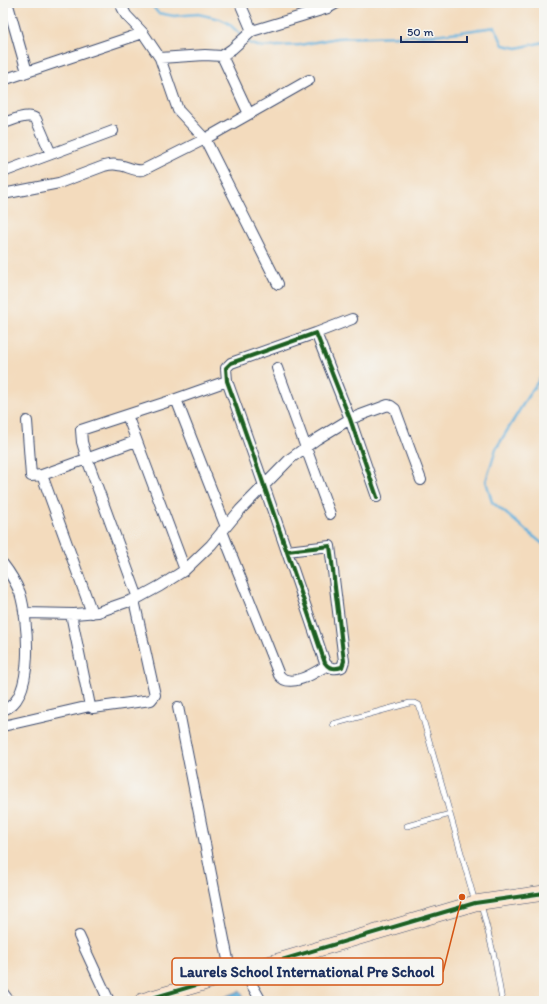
<svg xmlns="http://www.w3.org/2000/svg" width="547" height="1004" viewBox="0 0 547 1004" font-family="Itim,sans-serif">
<defs>
<pattern id="water-rules" width="6" height="5" patternUnits="userSpaceOnUse"><rect width="6" height="5" fill="#63b0dc"/><path d="M0 2.5h6" fill="none" stroke="#5190b6"/></pattern>
</defs>
<rect width="100%" height="100%" fill="#f6f6f2"/>
<filter id="ink" filterUnits="userSpaceOnUse"><feTurbulence type="fractalNoise" baseFrequency=".025" numOctaves="2"/><feDisplacementMap in="SourceGraphic" scale="8" xChannelSelector="R" yChannelSelector="G"/><feConvolveMatrix kernelMatrix="1 2 1 2 8 2 1 2 1" color-interpolation-filters="sRGB"/></filter>
<filter id="wash" filterUnits="userSpaceOnUse"><feTurbulence type="fractalNoise" baseFrequency=".012" numOctaves="4" result="noise"/><feDisplacementMap in="SourceGraphic" scale="16" xChannelSelector="R" yChannelSelector="G"/><feGaussianBlur stdDeviation="0.9" result="paint"/><feColorMatrix in="noise" values="0 0 0 0 0 0 0 0 0 0 0 0 0 0 0 0 0 1.4 0 .05"/><feComposite in="paint" operator="in"/></filter>
<g filter="url(#wash)">
<rect width="100%" height="100%" fill="#f3dbbd"/>
<path fill="url(#water-rules)" stroke="#3f709d" d="M240 991 246 1001H214Z"/>
<g fill="none" stroke-linecap="round" stroke-linejoin="round">
<path stroke="#63b0dc" stroke-width="2.5" d="M150 3 158 13 174 16 198 14 220 19 228 23 243 37
M246 40 251 44 261 47 300 45 337 38 433 35 460 32 495 27 503 45 517 48 544 42
M544 373 528 396 496 449 486 481 492 502 544 545"/>
</g>
</g>
<g filter="url(#ink)">
<g fill="none" stroke-linecap="round" stroke-linejoin="round">
<g stroke="#3b496c" stroke-width="6">
<path id="lane" d="M333 724 410 703H415L419 705 475 902
M407 826 450 814
M481 904 495 960 502 1001"/>
</g>
<g stroke="#3b496c" stroke-width="12">
<path id="street" d="M120 3 126 15 143 33 160 58 205 55 222 56 232 49 252 31 328 8 337 3
M240 3 252 31
M8 5 27 72
M222 56 249 114
M160 58 178 110 205 139 278 284
M3 80 143 33
M3 123C12 121 28 112 36 119L51 154
M3 172 113 131
M3 194 59 183 104 166C108 165 113 164 117 165 126 165 134 172 143 170L205 139 309 80
M316 333 352 319
M277 368 330 514
M127 415 185 570
M27 421 31 476 42 475
M226 527 176 399 227 381
M222 531 279 675C289 689 313 674 324 667L325 663
M287 551 330 546 344 661 342 667C336 669 329 669 325 663 293 569 261 475 227 381L226 368 231 363 316 333 350 419 377 497
M3 564C10 573 16 583 20 593 28 619 36 700 3 710
M138 598 87 459 82 442 81 430 176 399
M24 613 74 614 98 612 138 598 160 586 185 570 211 545 240 510 291 458 317 439 350 419 388 405 391 406 395 409 421 480
M92 613 42 475 136 441
M71 614 90 706 93 708 151 700 155 695 134 600
M178 707 231 975
M3 726 90 706
M79 936 109 1001
M244 971 261 1001
M3 993 9 1001"/>
</g>
<g stroke="#3b496c" stroke-width="16">
<path id="secondary" d="M142 1001 475 903 544 893"/>
</g>
<use href="#lane" stroke="#fff" stroke-width="5"/>
<use href="#street" stroke="#fff" stroke-width="10"/>
<use href="#secondary" stroke="#fbe5cf" stroke-width="15"/>
<g stroke="#f6f6f2" stroke-width="6">
<path id="cycleway" d="M287 551 330 546 344 661 342 667C336 669 329 669 325 663 293 569 261 475 227 381L226 368 231 363 316 333 350 419 377 497
M142 1001 475 903 544 893"/>
</g>
<use href="#cycleway" stroke="#1b5e20" stroke-width="4"/>
</g>
</g>
<path fill="none" stroke="#d45514" stroke-width="1.5" d="M462 897L443 972"/>
<circle fill="#d45514" stroke="#f6f6f2" stroke-width="1.5" cx="462" cy="897" r="4"/>
<rect fill="#f6f6f2" stroke="#d45514" stroke-width="1.5" x="172" y="958" width="271" height="27" rx="4"/>
<g font-size="15" text-anchor="middle" font-weight="bold" fill="#1b2f5e">
<text x="307" y="977">Laurels School International Pre School</text>
</g>
<rect width="547" height="1004" fill="none" stroke="#f6f6f2" stroke-width="16"/>
<path d="M401 36v6h66v-6" fill="none" stroke="#1b2f5e" stroke-width="2"/>
<text x="407" y="36" font-size="12" fill="#1b2f5e" stroke="#f6f6f2" stroke-width="3" paint-order="stroke">50 m</text>
</svg>
